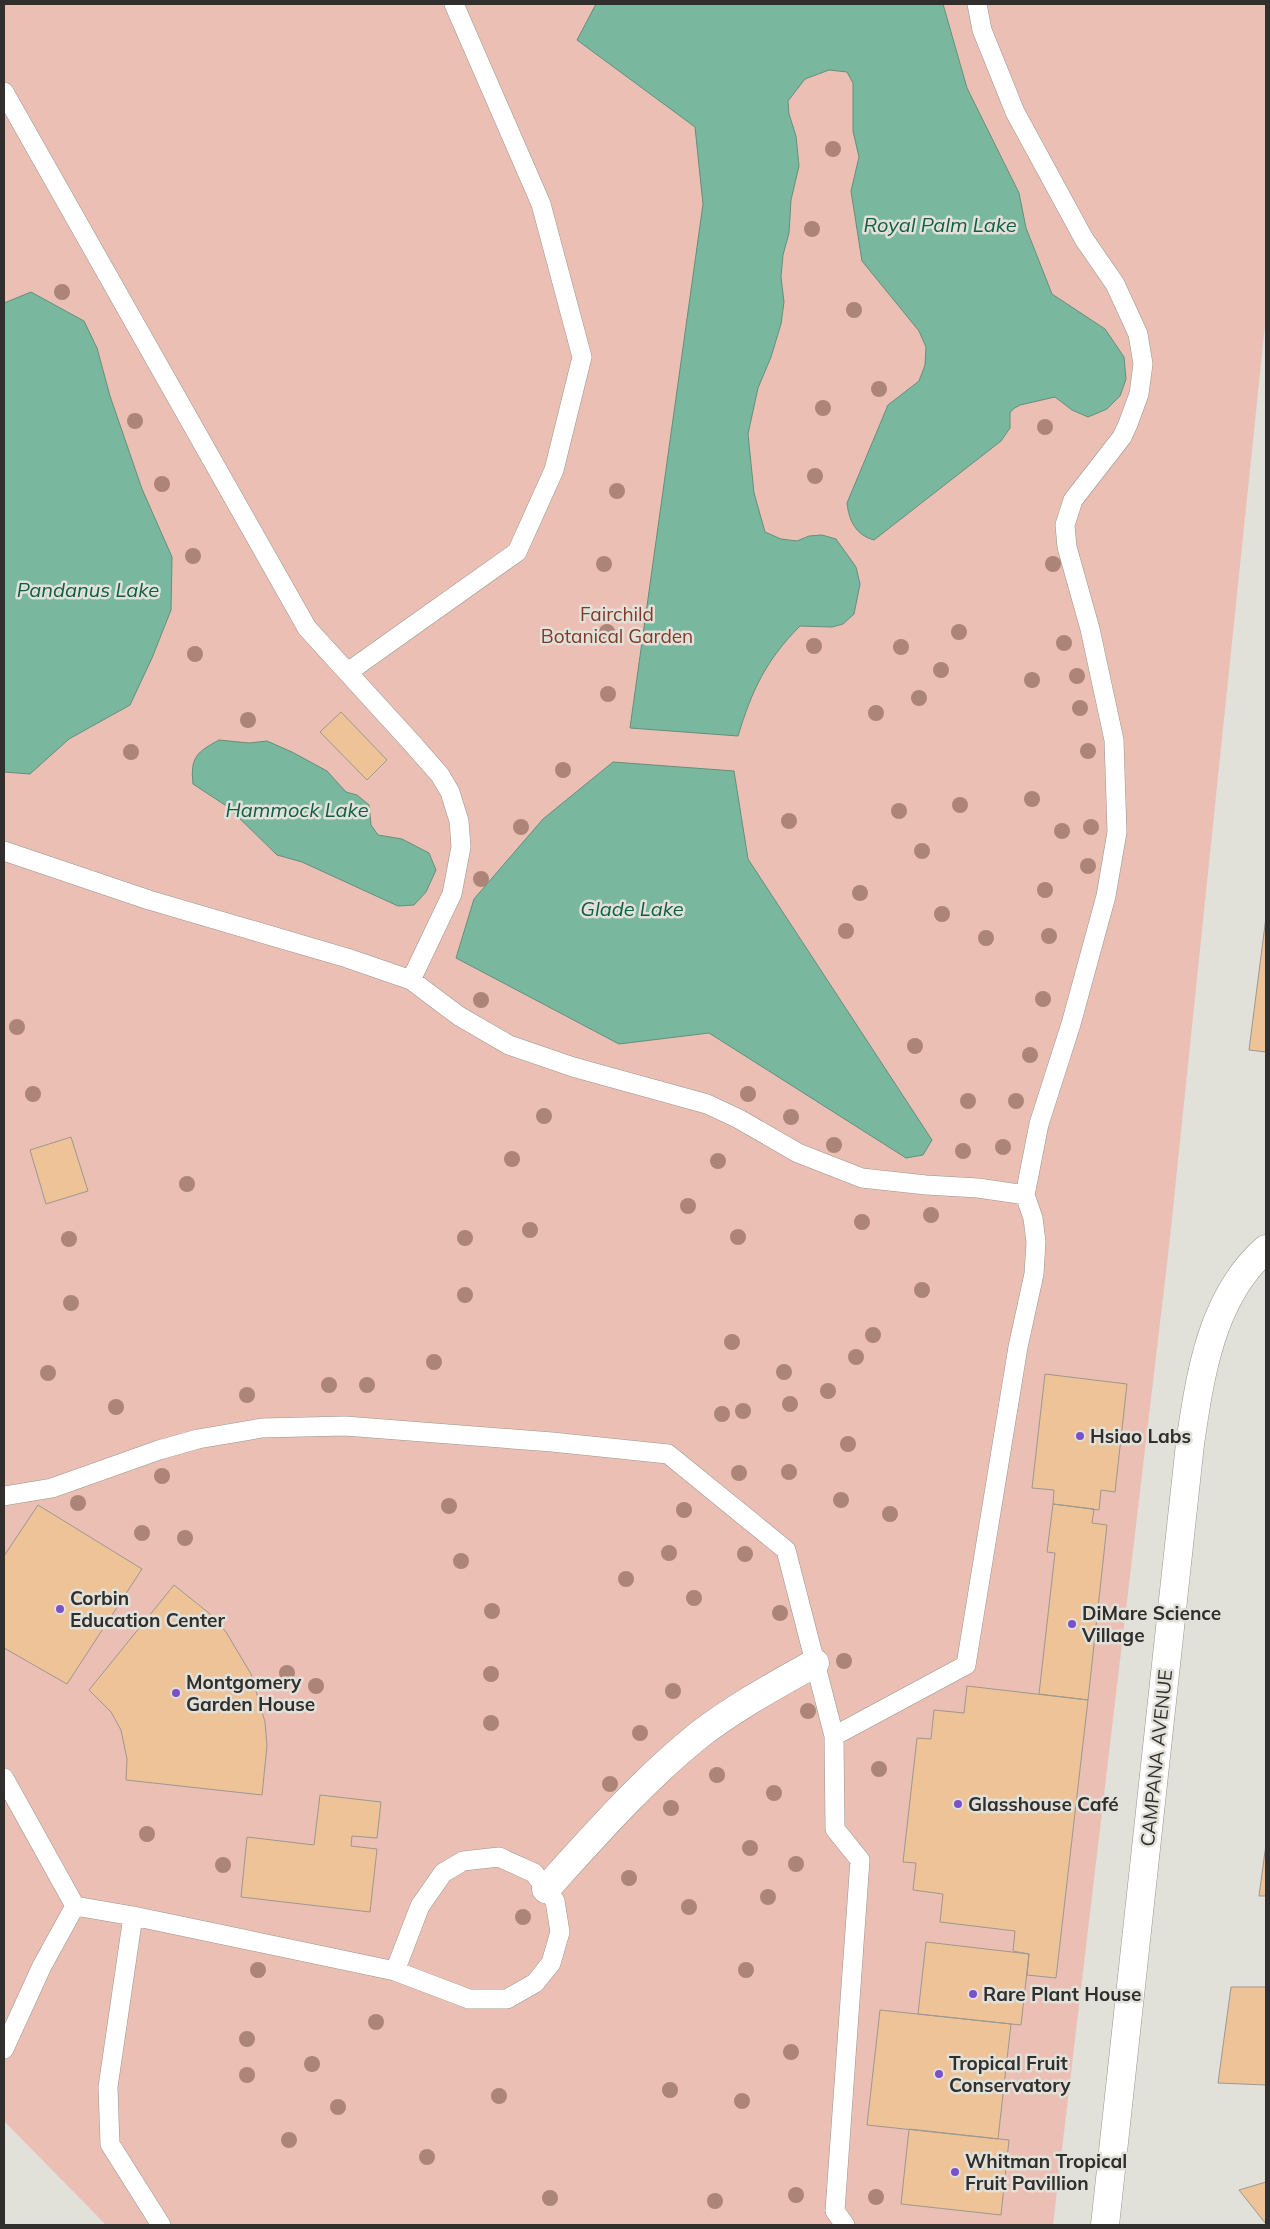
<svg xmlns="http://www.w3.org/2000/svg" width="1270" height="2229" viewBox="0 0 1270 2229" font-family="Mulish,sans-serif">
<rect width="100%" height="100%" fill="#e1e0d9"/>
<path fill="#ebbfb4" d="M4 4H1266V316L1169 1247 1053 2225H106L4 2121Z"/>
<path fill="#79b89e" stroke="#638f7c" d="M596 4H943L967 88 1019 193 1026 228 1052 294 1105 329 1124 357 1126 379 1120 396 1107 409 1088 417 1072 410 1055 397 1020 405 1013 409 1010 413V428L1001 441 874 540C856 535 849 521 847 503L888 405 919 381 925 365 926 347 919 331 862 261 851 191 859 157 853 131V83L847 72 829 70 805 79 788 101 789 114 796 136 799 166 791 200 789 233 783 255 781 277 784 302 781 324 771 357 758 388 748 434 754 493 765 532 781 539 797 541 809 536 822 535 836 539 856 567 860 584 854 614 843 624 832 627 800 626C766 660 752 690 738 736L630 728 703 204 695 127 577 40Z
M31 292 84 321 97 348 110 396 142 489 172 557 171 610 152 658 130 705 69 739 30 774 4 772V303Z
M219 740 249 743 267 741 292 752 327 771 346 792 357 795 369 805 371 825 378 835 402 839 429 853 436 870 426 892 414 905 398 906 302 862 277 855 228 807 193 784C190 757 197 752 219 740Z
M613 762 734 771 748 859 932 1140 923 1155 906 1158 709 1033 619 1044 456 958 474 899 543 819Z"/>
<path fill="#edc397" stroke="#9d9892" d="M341 712 387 760 367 780 320 732Z
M1266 917V1052L1249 1050Z
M71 1137 88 1191 46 1204 30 1150Z
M1045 1374 1127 1384 1115 1492 1101 1490 1099 1510 1053 1504 1054 1490 1032 1488Z
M1053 1504 1094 1509 1092 1523 1107 1525 1088 1700 1039 1694 1055 1553 1047 1552Z
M38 1505 142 1569 67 1684 4 1648V1556Z
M174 1585 210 1614 226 1632 251 1674 265 1722 267 1746 262 1795 126 1780 127 1759 121 1730 111 1712 89 1690Z
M967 1686 1088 1700 1056 1978 1027 1975 1029 1954 1013 1951 1015 1931 940 1922 943 1894 913 1890 916 1863 903 1862 917 1738 931 1739 934 1710 964 1713Z
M320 1795 381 1802 377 1838 352 1836 351 1846 377 1849 370 1912 241 1897 247 1837 314 1845Z
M1266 1844V1896H1259Z
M926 1942 1029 1954 1021 2025 918 2014Z
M1231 1987H1266V2085L1218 2083Z
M880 2010 1011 2024 998 2139 867 2125Z
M909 2129 1009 2140 1001 2215 901 2204Z
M1266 2182V2224L1239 2190Z"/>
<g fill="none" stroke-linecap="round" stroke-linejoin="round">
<g stroke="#96968e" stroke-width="20">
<path id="lane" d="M4 92 307 628 411 742 440 775 450 792 459 821 461 847 452 894 411 980
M348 672 517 552 554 470 582 357 541 204 454 4
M4 851 149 900 347 958 411 980 459 1016 509 1045 573 1067 707 1104 739 1119 798 1153 862 1178 926 1185 978 1188 1025 1195
M4 1496 52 1488 159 1450 198 1439 262 1428 345 1426 552 1442 668 1454 786 1550 834 1736 966 1665 1018 1347 1034 1274 1036 1242 1033 1218 1025 1195 1039 1124 1071 1024 1106 896 1117 832 1114 740 1090 629 1067 547 1065 525 1073 500 1122 437 1128 424 1139 394 1143 364 1138 334 1115 284 1084 239 1015 112 982 30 977 4
M834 1736 835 1829 860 1860 835 2211 845 2225
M4 1778 75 1906 133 1916 395 1971 469 1999H507L535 1983 551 1963 560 1932 555 1901 534 1873 499 1857 463 1861 443 1873 420 1906 395 1971
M133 1916 108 2087 110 2144 161 2225
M4 2049 42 1966 75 1906"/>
</g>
<g stroke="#96968e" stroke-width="29">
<path id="street" d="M546 1889C594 1836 643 1780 699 1735 735 1707 776 1685 815 1663
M1105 2225 1190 1444C1200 1376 1211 1297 1266 1249"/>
</g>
<use href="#lane" stroke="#fff" stroke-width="19"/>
<use href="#street" stroke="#fff" stroke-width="28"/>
</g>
<g fill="#ad8478">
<circle cx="833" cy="149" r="8"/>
<circle cx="812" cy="229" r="8"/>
<circle cx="62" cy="292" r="8"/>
<circle cx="854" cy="310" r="8"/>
<circle cx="879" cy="389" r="8"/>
<circle cx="823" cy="408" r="8"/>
<circle cx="135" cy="421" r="8"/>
<circle cx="1045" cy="427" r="8"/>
<circle cx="815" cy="476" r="8"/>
<circle cx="162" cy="484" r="8"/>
<circle cx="617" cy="491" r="8"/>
<circle cx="193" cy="556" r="8"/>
<circle cx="604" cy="564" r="8"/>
<circle cx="1053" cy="564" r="8"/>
<circle cx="607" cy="632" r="8"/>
<circle cx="959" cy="632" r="8"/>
<circle cx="1064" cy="643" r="8"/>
<circle cx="814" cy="646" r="8"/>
<circle cx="901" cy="647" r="8"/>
<circle cx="195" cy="654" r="8"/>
<circle cx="941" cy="670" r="8"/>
<circle cx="1077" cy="676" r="8"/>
<circle cx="1032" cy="680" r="8"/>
<circle cx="608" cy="694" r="8"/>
<circle cx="919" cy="698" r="8"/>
<circle cx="1080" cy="708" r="8"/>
<circle cx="876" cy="713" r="8"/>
<circle cx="248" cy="720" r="8"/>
<circle cx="1088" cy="751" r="8"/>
<circle cx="131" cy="752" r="8"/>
<circle cx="563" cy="770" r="8"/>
<circle cx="1032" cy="799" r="8"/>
<circle cx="960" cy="805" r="8"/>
<circle cx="899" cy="811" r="8"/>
<circle cx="789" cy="821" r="8"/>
<circle cx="521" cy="827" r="8"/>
<circle cx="1091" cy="827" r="8"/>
<circle cx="1062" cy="831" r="8"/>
<circle cx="922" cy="851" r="8"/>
<circle cx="1088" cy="866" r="8"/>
<circle cx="481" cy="879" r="8"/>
<circle cx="1045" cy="890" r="8"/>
<circle cx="860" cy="893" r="8"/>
<circle cx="942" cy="914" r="8"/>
<circle cx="846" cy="931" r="8"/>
<circle cx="1049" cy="936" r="8"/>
<circle cx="986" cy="938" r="8"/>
<circle cx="1043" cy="999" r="8"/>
<circle cx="481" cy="1000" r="8"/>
<circle cx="17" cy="1027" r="8"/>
<circle cx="915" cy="1046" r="8"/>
<circle cx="1030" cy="1055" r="8"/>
<circle cx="33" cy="1094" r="8"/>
<circle cx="748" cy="1094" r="8"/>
<circle cx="968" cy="1101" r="8"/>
<circle cx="1016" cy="1101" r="8"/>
<circle cx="544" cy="1116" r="8"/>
<circle cx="791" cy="1117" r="8"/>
<circle cx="834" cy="1145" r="8"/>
<circle cx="1003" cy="1147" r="8"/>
<circle cx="963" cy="1151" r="8"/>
<circle cx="512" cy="1159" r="8"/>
<circle cx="718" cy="1161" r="8"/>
<circle cx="187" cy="1184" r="8"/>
<circle cx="688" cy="1206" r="8"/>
<circle cx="931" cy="1215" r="8"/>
<circle cx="862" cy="1222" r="8"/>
<circle cx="530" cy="1230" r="8"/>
<circle cx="738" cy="1237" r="8"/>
<circle cx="465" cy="1238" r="8"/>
<circle cx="69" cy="1239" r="8"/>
<circle cx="922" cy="1290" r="8"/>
<circle cx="465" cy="1295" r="8"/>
<circle cx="71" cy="1303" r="8"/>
<circle cx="873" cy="1335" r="8"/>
<circle cx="732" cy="1342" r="8"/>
<circle cx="856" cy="1357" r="8"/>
<circle cx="434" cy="1362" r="8"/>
<circle cx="784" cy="1372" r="8"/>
<circle cx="48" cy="1373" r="8"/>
<circle cx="329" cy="1385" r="8"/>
<circle cx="367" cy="1385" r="8"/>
<circle cx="828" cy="1391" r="8"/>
<circle cx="247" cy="1395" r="8"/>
<circle cx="790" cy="1404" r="8"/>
<circle cx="116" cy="1407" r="8"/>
<circle cx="743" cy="1411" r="8"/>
<circle cx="722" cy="1414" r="8"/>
<circle cx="848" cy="1444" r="8"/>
<circle cx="789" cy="1472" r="8"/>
<circle cx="739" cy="1473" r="8"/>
<circle cx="162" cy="1476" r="8"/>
<circle cx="841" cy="1500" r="8"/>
<circle cx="78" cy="1503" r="8"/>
<circle cx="449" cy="1506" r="8"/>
<circle cx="684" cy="1510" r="8"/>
<circle cx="890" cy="1514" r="8"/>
<circle cx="142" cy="1533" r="8"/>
<circle cx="185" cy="1538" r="8"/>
<circle cx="669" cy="1553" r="8"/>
<circle cx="745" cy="1554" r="8"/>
<circle cx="461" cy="1561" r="8"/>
<circle cx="626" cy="1579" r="8"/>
<circle cx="694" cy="1598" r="8"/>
<circle cx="492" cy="1611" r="8"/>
<circle cx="780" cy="1613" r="8"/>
<circle cx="844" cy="1661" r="8"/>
<circle cx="287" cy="1673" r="8"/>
<circle cx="491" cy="1674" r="8"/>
<circle cx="316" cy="1686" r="8"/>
<circle cx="673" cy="1691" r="8"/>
<circle cx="808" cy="1711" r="8"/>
<circle cx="491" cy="1723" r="8"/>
<circle cx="640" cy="1733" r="8"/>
<circle cx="879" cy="1769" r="8"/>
<circle cx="717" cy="1775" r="8"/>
<circle cx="610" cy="1784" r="8"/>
<circle cx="774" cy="1793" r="8"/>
<circle cx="671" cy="1808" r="8"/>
<circle cx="147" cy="1834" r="8"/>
<circle cx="750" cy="1848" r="8"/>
<circle cx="796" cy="1864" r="8"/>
<circle cx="223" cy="1865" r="8"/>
<circle cx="629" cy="1878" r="8"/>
<circle cx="768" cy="1897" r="8"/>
<circle cx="689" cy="1907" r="8"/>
<circle cx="523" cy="1917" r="8"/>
<circle cx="258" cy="1970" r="8"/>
<circle cx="746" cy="1970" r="8"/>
<circle cx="376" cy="2022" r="8"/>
<circle cx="247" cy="2039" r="8"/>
<circle cx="791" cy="2052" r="8"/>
<circle cx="312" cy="2064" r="8"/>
<circle cx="247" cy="2075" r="8"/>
<circle cx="670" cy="2090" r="8"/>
<circle cx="499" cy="2096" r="8"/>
<circle cx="742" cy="2101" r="8"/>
<circle cx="338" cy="2107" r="8"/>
<circle cx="289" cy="2140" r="8"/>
<circle cx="427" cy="2157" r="8"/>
<circle cx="796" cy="2195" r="8"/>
<circle cx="876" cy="2197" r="8"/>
<circle cx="550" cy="2198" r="8"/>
<circle cx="715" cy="2201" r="8"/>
</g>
<g fill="#7a51ca" stroke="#e1e0d9" stroke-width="2">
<circle cx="1080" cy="1436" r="5"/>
<circle cx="60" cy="1609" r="5"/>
<circle cx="1072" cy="1624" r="5"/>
<circle cx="176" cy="1693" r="5"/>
<circle cx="958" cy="1804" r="5"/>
<circle cx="973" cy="1994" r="5"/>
<circle cx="939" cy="2074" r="5"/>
<circle cx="955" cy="2172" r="5"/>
</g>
<g text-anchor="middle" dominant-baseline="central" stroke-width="5" stroke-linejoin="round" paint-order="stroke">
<g font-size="19" fill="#823928" stroke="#e1e0d9">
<text x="617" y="614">Fairchild<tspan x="617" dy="22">Botanical Garden</tspan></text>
</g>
<g font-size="19" font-weight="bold" fill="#302f2d" stroke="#e1e0d9" text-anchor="start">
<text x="1090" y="1436">Hsiao Labs</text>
<text x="70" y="1598">Corbin<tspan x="70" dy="22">Education Center</tspan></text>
<text x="1082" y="1613">DiMare Science<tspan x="1082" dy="22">Village</tspan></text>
<text x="186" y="1682">Montgomery<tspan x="186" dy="22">Garden House</tspan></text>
<text x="968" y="1804">Glasshouse Café</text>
<text x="983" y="1994">Rare Plant House</text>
<text x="949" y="2063">Tropical Fruit<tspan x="949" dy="22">Conservatory</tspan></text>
<text x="965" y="2161">Whitman Tropical<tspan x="965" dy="22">Fruit Pavillion</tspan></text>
</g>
<g font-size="19" fill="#302f2d" stroke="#e1e0d9">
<text transform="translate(1156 1758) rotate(-84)">CAMPANA AVENUE</text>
</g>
<g font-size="20" font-style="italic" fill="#0c5e45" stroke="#e1e0d9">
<text x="940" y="224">Royal Palm Lake</text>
<text x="88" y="589">Pandanus Lake</text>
<text x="297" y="809">Hammock Lake</text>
<text x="632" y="908">Glade Lake</text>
</g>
</g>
<rect width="1270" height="2229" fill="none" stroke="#302f2d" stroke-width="10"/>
</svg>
